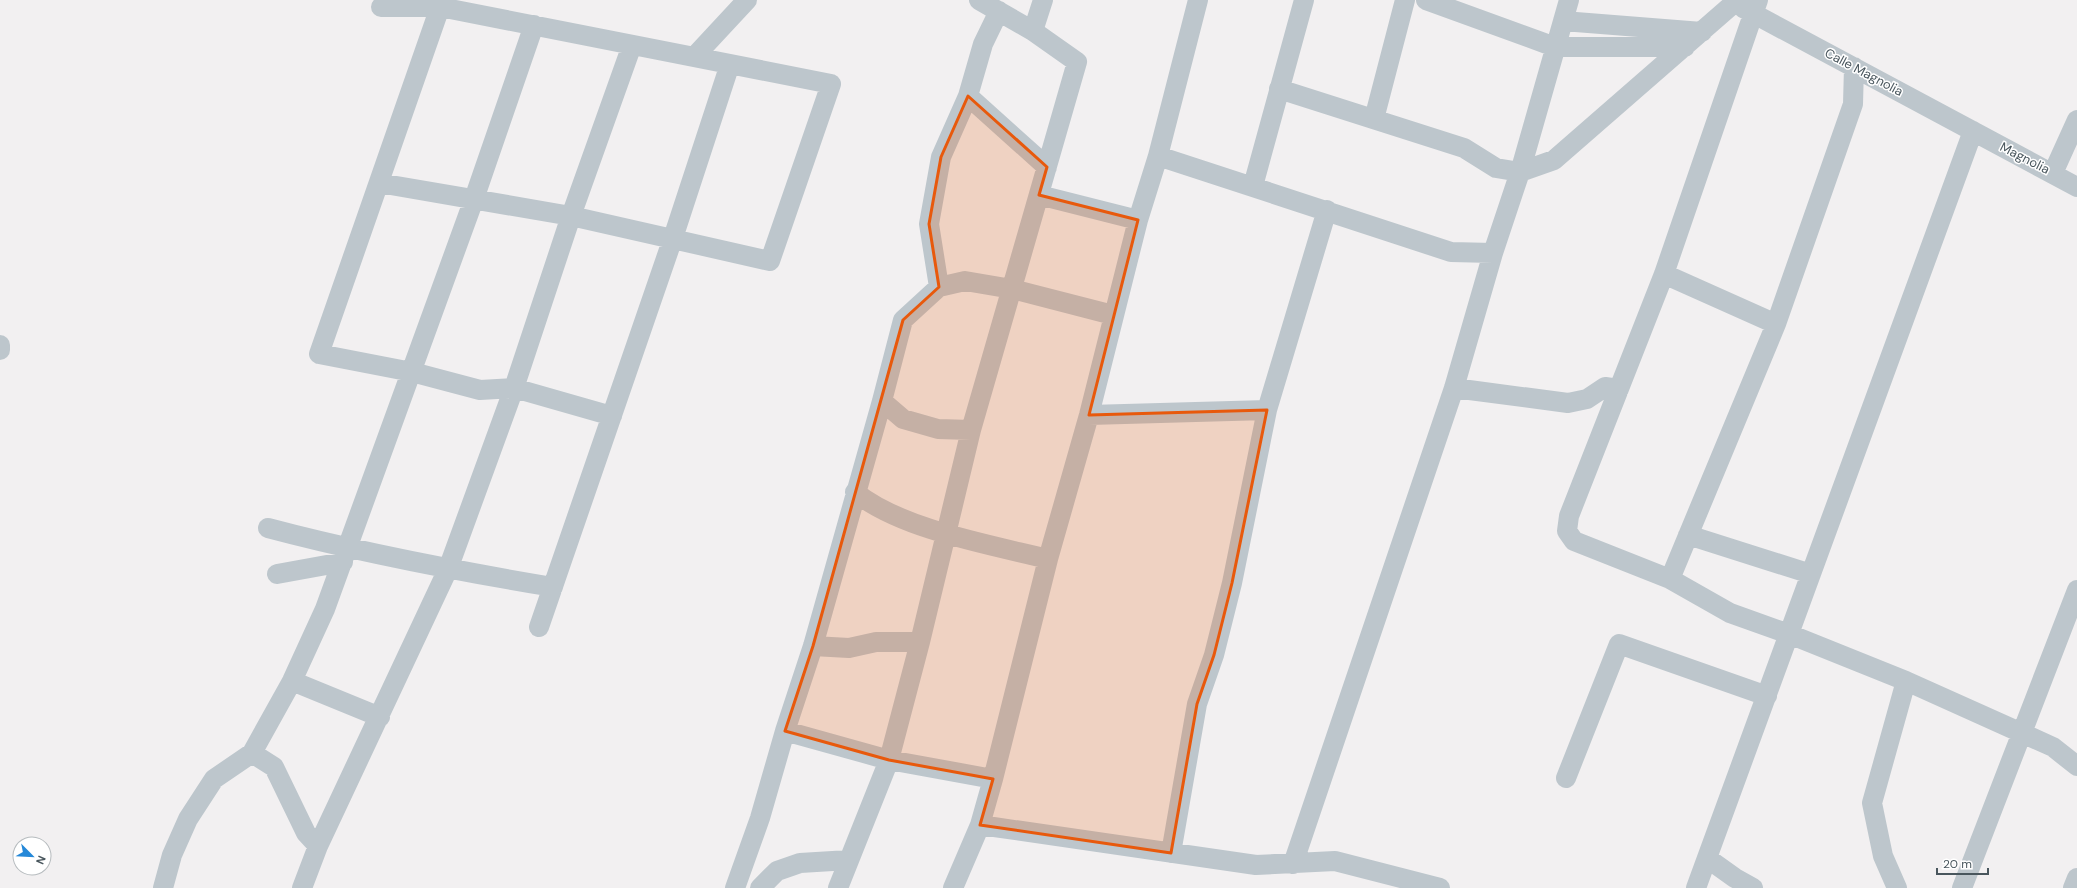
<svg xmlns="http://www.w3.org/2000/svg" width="2077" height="888" viewBox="0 0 2077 888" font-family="'DM Sans',sans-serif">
<rect width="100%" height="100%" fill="#f2f0f1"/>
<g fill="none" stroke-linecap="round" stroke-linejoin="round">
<path stroke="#bdc6cc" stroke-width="20" d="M1426 0 1555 47H1685
M1758 0 1664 274 1569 516 1567 531 1574 541 1670 579 1730 613 1789 634 1906 681 2053 747 2077 766
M440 7 319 354 412 372 480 390 514 388 612 416
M1743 8 2077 187
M1563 21 1702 32
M1033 31 1043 0
M694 57 747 0
M1279 89 1464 148 1496 168 1520 172 1554 160 1733 4
M968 96 1047 167
M1374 119 1405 0
M1158 156 1451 252 1493 253
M2053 173 2077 120
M379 183 571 216 770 261 831 84 440 7H381
M1253 186 1304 0
M1039 195 1138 220
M1664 274 1776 324
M939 287 929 224 941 157 968 96 983 44 999 11
M0 345V350
M1454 388 1568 403 1587 399 1605 387 1619 389
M882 401 903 419 938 429 971 430
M1089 415 1267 410
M855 492C900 529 991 545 1048 559
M268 528C362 553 457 571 553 587
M1688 535 1811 574
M277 574 343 562
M1670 579 1776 324 1853 104 1854 67
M539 627 673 238 730 64
M813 646 849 648 876 642H920
M292 681 380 717
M785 731 889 760 993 779
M252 753 274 767 306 833 318 846
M1566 778 1619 644 1767 696
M980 825 1256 865 1335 861 1440 888
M1171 853 1197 704 1214 655 1232 583 1267 410 1327 210
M1707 858 1735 878 1753 888
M1293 864 1454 388 1493 253 1520 172 1569 0
M163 888 172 855 188 819 214 779 252 753 292 681 325 609 474 199 534 25
M302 888 318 846 448 569 514 388 571 216 632 45
M735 888 760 818 785 731 813 646 882 401 903 320 939 287 965 281 1012 289 1113 315
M760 888 777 871 800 863 849 860
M838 888 889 760 920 642 971 430 1077 62 1033 31 979 0
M953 888 980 825 993 779 1048 559 1089 415 1138 220 1158 156 1198 0
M1696 888 1973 131
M1897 888 1883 856 1872 803 1906 681
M1962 888 2077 590
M2073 888 2077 878"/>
</g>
<path fill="#e8590c" fill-opacity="0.2" stroke="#e8590c" stroke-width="3" stroke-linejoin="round" d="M968 96 1047 167 1039 195 1138 220 1089 415 1267 410 1232 583 1214 655 1197 704 1171 853 980 825 993 779 889 760 785 731 813 646 903 320 939 287 929 224 941 157Z"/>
<g text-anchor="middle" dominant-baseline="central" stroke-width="3" stroke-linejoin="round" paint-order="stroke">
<g font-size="13" fill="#49565d" stroke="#fff">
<text transform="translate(1864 72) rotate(28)">Calle Magnolia</text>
<text transform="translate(2025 158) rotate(27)">Magnolia</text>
</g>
</g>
<g transform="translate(32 856) rotate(114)"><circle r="19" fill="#ffffff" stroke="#b6bbbe"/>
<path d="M0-3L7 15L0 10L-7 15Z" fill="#2588d8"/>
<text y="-6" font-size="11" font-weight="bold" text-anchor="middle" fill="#49565d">N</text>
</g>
<path d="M1937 868v6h51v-6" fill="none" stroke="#49565d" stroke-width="2"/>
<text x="1943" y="868" font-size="12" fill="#49565d" stroke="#ffffff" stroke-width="3" paint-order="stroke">20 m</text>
</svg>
